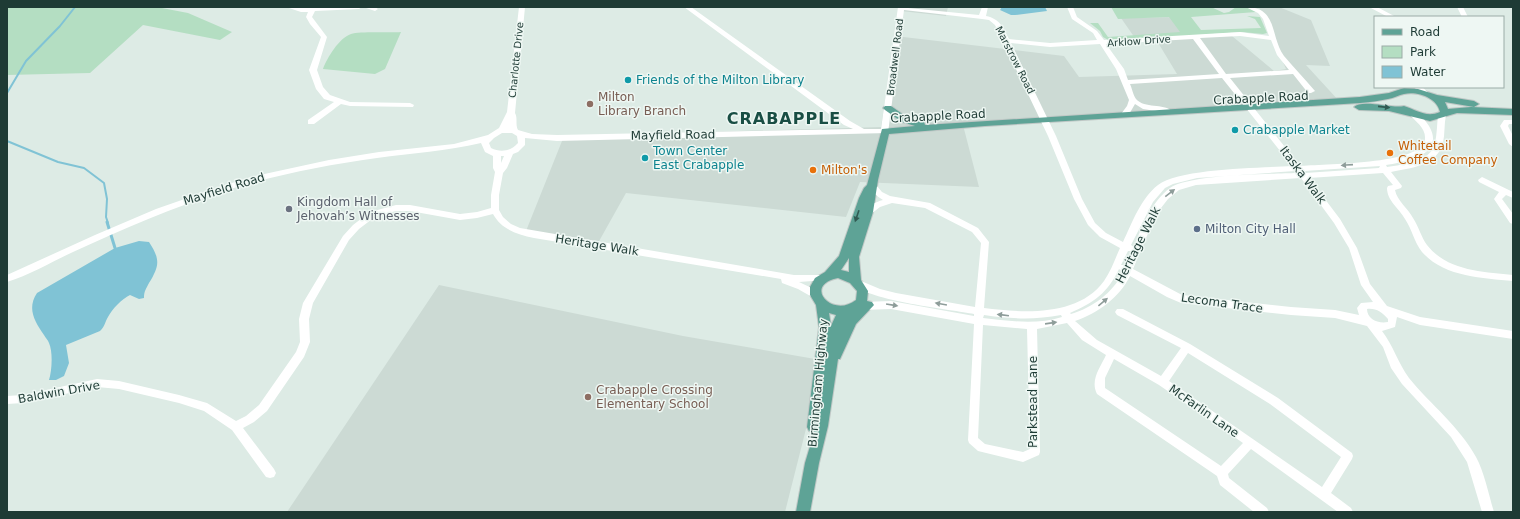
<svg xmlns="http://www.w3.org/2000/svg" width="1520" height="519" viewBox="0 0 1520 519" font-family="'DejaVu Sans',sans-serif">
<rect width="100%" height="100%" fill="#ddebe5"/>
<path fill="#ccdad4" d="M901 7H948L946 16 901 11Z
M1259 7H1279L1311 20 1330 66 1306 65 1340 102 963 125 979 187 860 182 846 217 626 193 598 243 526 231 564 136 881 127 895 36 1064 56 1079 77 1177 74 1157 41H1137L1121 18 1178 17 1192 35 1232 36 1274 71 1286 69Z
M439 285 683 336 815 359V377L809 417 785 512H287Z"/>
<path fill="#b4dec2" d="M7 7H163L162 8 188 13 232 32 220 40 143 25 90 73 7 75Z
M1111 7H1211L1224 13 1229 12 1236 7H1246L1256 12 1191 17 1201 30 1261 28 1255 19 1247 16 1260 17 1267 33 1263 34 1242 32 1110 41 1103 37 1100 31 1090 23H1098L1108 37 1180 32 1169 17 1118 19Z
M401 32 385 69 375 74 323 69C327 58 339 38 351 34 360 31 390 33 401 32Z"/>
<path fill="#80c3d5" d="M1002 7H1045L1047 11 1015 15H1011L1000 10Z
M139 241 149 242C160 259 160 265 149 283 146 289 144 291 144 298L139 299 130 295C122 299 112 309 108 317 105 322 105 326 100 331L66 345 69 363 64 376 56 380H49C52 370 53 352 49 343 48 340 45 337 44 335 34 321 27 308 37 293L115 248Z"/>
<g fill="none" stroke-linecap="round" stroke-linejoin="round">
<path stroke="#80c3d5" stroke-width="2" d="M7 93 26 61 60 26 75 7
M7 141 58 162 84 168 104 183 107 199 106 217 108 223"/>
<path stroke="#80c3d5" stroke-width="3" d="M107 222 115 248"/>
<g stroke="#c0c8c6" stroke-width="2">
<path id="major" d="M1404 88 1418 89 1437 95 1474 101 1479 104 1474 107 1445 102 1448 109 1471 107 1513 109V115L1457 113 1430 121 1389 111 1359 110 1354 107C1362 99 1393 109 1404 106 1417 110 1426 118 1440 112 1437 98 1418 91 1404 94 1399 95 1394 98 1388 99 1379 101 1370 102 1360 103L985 126 889 134 878 180 873 212 859 257 861 280 868 291 867 301 872 302 874 305 856 324 840 359H838L828 426 819 463 810 512H796L805 463 814 433 809 431 807 427 819 327 816 305 810 295V287L815 278 825 272 839 256 859 198 864 188 867 185 882 129 915 126 902 122 885 110 883 108 885 106H891L908 118 924 122 925 125 1360 97 1389 93ZM849 258V272L841 270ZM838 278 850 283 857 291 856 300C832 319 802 285 838 278ZM829 313 836 315 831 326Z"/>
</g>
<path fill="#fff" fill-rule="evenodd" d="M286 7H362L359 9 315 11 312 17 327 37 317 70 323 87 330 95 350 102 410 103 414 105 413 107 350 106 341 104 314 124H308V120L334 102 324 99 316 89 309 70 321 37 310 24 306 17 308 12H301Z
M363 7H375L378 9 375 11Z
M519 7H525L515 113C518 118 515 124 518 130L532 134 557 135 853 129 844 125 684 7H691L850 121 864 129H881L898 7 979 15 982 7H988L986 16C1000 19 1003 27 1009 39L1050 43 1097 40 1093 33 1072 19 1067 7H1073L1077 17 1097 31 1104 40 1240 32 1269 36 1263 19 1258 13 1246 7C1278 7 1270 37 1284 56 1294 68 1305 79 1315 91L1311 93H1308L1293 74 1230 78 1300 166C1320 164 1424 165 1425 139 1426 128 1416 122 1409 114L1413 112C1420 114 1425 120 1429 126 1446 155 1405 162 1386 165L1387 167C1404 164 1430 163 1435 143 1437 134 1437 124 1438 115L1442 113 1446 115C1444 124 1445 134 1443 143 1437 166 1410 168 1391 172L1402 186 1401 188 1395 190C1397 201 1408 208 1413 218 1419 227 1421 237 1427 245 1447 271 1484 272 1513 275V281C1482 278 1444 277 1422 252 1414 242 1412 229 1405 219 1399 208 1387 201 1387 188L1388 186 1393 185 1383 173 1309 178 1340 219 1357 248 1370 284 1387 306 1420 317 1513 331V339L1420 325 1397 317 1395 327 1382 331C1393 345 1398 363 1409 378 1431 405 1459 426 1476 457 1484 471 1489 496 1494 512H1482L1467 462 1451 437 1402 384 1391 368 1383 347 1367 326 1335 318 1291 315 1181 303 1167 297 1130 276C1119 298 1098 313 1075 321L1097 340 1161 376 1181 348 1117 315 1115 312 1117 309H1123L1190 344 1278 398 1352 453 1353 456 1352 459 1331 493 1351 508 1353 512H1338L1251 449 1228 474 1229 478 1267 508 1269 512H1254L1220 485 1217 476 1097 394C1090 380 1100 368 1106 355L1082 340 1067 323 1037 329 1040 452 1039 455 1023 462 978 451 969 443 968 440 974 324 891 309 862 310 859 309 857 306 859 303 862 302 891 301 974 316V314C954 310 865 300 856 285L858 283 861 281 880 289 896 293 975 307 981 243 972 232 925 208 892 203 880 207 871 214H865L864 212C868 206 875 202 883 200 877 196 873 193 869 187L870 185H876L882 192 890 196 930 203 978 228 989 242 984 308C1023 313 1078 317 1104 281 1111 271 1115 259 1120 248L1100 237 1088 225 1074 199 1048 136 995 25 989 20 982 19 904 10 888 133 557 141 525 138V145L518 152 513 154 507 168 503 173 499 195V210L503 217 511 224 520 228 794 275H823L826 276 828 278 826 280 799 282 818 291 820 294 818 297H812L798 289 782 283 781 279 534 238C517 234 502 230 493 214L477 218 460 220 410 211H396L376 216 359 229 349 240 313 303 309 319 310 342 304 357 267 411 254 422 243 428 274 469 276 473 274 477 270 478 266 477 232 430 204 411 179 403 119 389 97 387 23 403 7 404V396L23 395 97 379 119 381 179 395 207 403 236 421 246 416 259 405 296 352 300 342 299 319 303 303 343 236 353 225 370 212 396 205H410L460 214 477 212 491 208V195L495 172 493 168V156L485 152 481 143C447 151 412 153 377 158 326 165 276 175 227 190 174 207 123 229 73 252 51 262 30 275 7 282V275L95 235 156 209 219 187 251 177 329 160 379 152 454 144 488 135 499 128 507 112ZM1240 36 1271 40 1277 55 1289 70 1226 74 1200 38ZM1193 39 1219 74 1128 80 1124 69 1106 44ZM1011 43 1050 47 1100 44 1116 69 1129 100 1127 106 1121 114 1125 116H1128L1135 104 1143 109 1168 113 1172 111C1163 103 1145 109 1136 99 1133 95 1132 88 1130 84L1222 78 1292 166C1262 168 1180 168 1158 185 1141 198 1132 223 1123 242L1106 233 1095 223 1082 199 1056 136ZM502 133H512L517 136 518 143C511 151 501 153 491 148L489 143 494 138ZM501 156H504L501 163ZM1380 166 1379 168 1305 173 1304 171ZM1295 171 1297 173C1270 174 1189 174 1170 188 1152 201 1142 226 1134 247L1131 245 1153 202 1165 188 1173 184 1197 178ZM1301 178 1334 223 1349 248 1361 285 1373 302 1361 303 1357 308 1359 315 1335 310 1291 307 1182 295 1133 269 1149 231 1161 208 1168 199 1179 190 1196 185ZM1128 251H1132L1126 265H1121ZM1119 269 1123 272C1113 293 1092 308 1071 314L1070 313C1093 303 1108 293 1119 269ZM1367 309C1376 308 1382 312 1388 319V322C1378 324 1367 319 1367 309ZM984 315C1010 319 1035 320 1061 315L1062 317C1037 325 1009 321 983 318ZM983 325 1027 329 1030 449 1023 452 985 444 978 438ZM1188 353 1270 404 1341 457 1322 487 1169 381ZM1114 359 1159 385 1243 443 1221 466 1105 388V378Z
M1369 7H1377L1396 17H1388Z
M1457 7H1463L1468 17H1462Z
M1413 87H1422L1430 94 1426 96Z
M1504 120H1513V124H1509L1508 126 1513 136V147L1509 144 1500 126Z
M1482 177 1513 192V198L1506 195 1502 199 1513 214V224L1510 223 1494 199 1499 192 1479 182 1478 180Z"/>
<use href="#major" fill="#5ea396" fill-rule="evenodd"/>
</g>
<defs><path id="oneway-solid" d="M-6-.8H1V-3.2L6.5 0L1 3.2V.8H-6Z"/></defs>
<g fill="#315a52">
<use href="#oneway-solid" transform="translate(1384 107) rotate(6)"/>
<use href="#oneway-solid" transform="translate(857 216) rotate(109)"/>
</g>
<g fill="#8e9d9a">
<use href="#oneway-solid" transform="translate(1347 165) rotate(176)"/>
<use href="#oneway-solid" transform="translate(1170 193) rotate(-38)"/>
<use href="#oneway-solid" transform="translate(1103 302) rotate(-40)"/>
<use href="#oneway-solid" transform="translate(941 304) rotate(-170)"/>
<use href="#oneway-solid" transform="translate(892 305) rotate(9)"/>
<use href="#oneway-solid" transform="translate(1003 315) rotate(-173)"/>
<use href="#oneway-solid" transform="translate(1051 323) rotate(-8)"/>
</g>
<g fill="#0f9aa8" stroke="#eef7f3" stroke-width="1.5">
<circle cx="628" cy="80" r="4"/>
<circle cx="1235" cy="130" r="4"/>
<circle cx="645" cy="158" r="4"/>
</g>
<g fill="#8d6e63" stroke="#eef7f3" stroke-width="1.5">
<circle cx="590" cy="104" r="4"/>
<circle cx="588" cy="397" r="4"/>
</g>
<g fill="#e8710a" stroke="#eef7f3" stroke-width="1.5">
<circle cx="1390" cy="153" r="4"/>
<circle cx="813" cy="170" r="4"/>
</g>
<circle fill="#6b7280" stroke="#eef7f3" stroke-width="1.5" cx="289" cy="209" r="4"/>
<circle fill="#5c6f8a" stroke="#eef7f3" stroke-width="1.5" cx="1197" cy="229" r="4"/>
<g text-anchor="middle" dominant-baseline="central" stroke-width="3" stroke-linejoin="round" paint-order="stroke">
<g font-size="10" fill="#1e3b35" stroke="#eef7f3">
<text transform="translate(1139 41) rotate(-4)">Arklow Drive</text>
<text transform="translate(895 57) rotate(-83)">Broadwell Road</text>
<text transform="translate(516 60) rotate(-84)">Charlotte Drive</text>
<text transform="translate(1015 60) rotate(63)">Marstrow Road</text>
</g>
<g font-size="12" fill="#0d838f" stroke="#eef7f3" text-anchor="start">
<text x="636" y="80">Friends of the Milton Library</text>
<text x="1243" y="130">Crabapple Market</text>
<text x="653" y="151">Town Center<tspan x="653" dy="14">East Crabapple</tspan></text>
</g>
<g font-size="12" fill="#785e54" stroke="#eef7f3" text-anchor="start">
<text x="598" y="97">Milton<tspan x="598" dy="14">Library Branch</tspan></text>
<text x="596" y="390">Crabapple Crossing<tspan x="596" dy="14">Elementary School</tspan></text>
</g>
<g font-size="12" fill="#1e3b35" stroke="#eef7f3">
<text transform="translate(1261 98) rotate(-3)">Crabapple Road</text>
<text transform="translate(938 116) rotate(-3)">Crabapple Road</text>
<text transform="translate(673 135) rotate(-1)">Mayfield Road</text>
<text transform="translate(1303 175) rotate(53)">Itaska Walk</text>
<text transform="translate(224 189) rotate(-17)">Mayfield Road</text>
<text transform="translate(597 245) rotate(9)">Heritage Walk</text>
<text transform="translate(1138 245) rotate(-63)">Heritage Walk</text>
<text transform="translate(1222 303) rotate(8)">Lecoma Trace</text>
<text transform="translate(818 383) rotate(-85)">Birmingham Highway</text>
<text transform="translate(59 392) rotate(-10)">Baldwin Drive</text>
<text transform="translate(1033 402) rotate(-90)">Parkstead Lane</text>
<text transform="translate(1204 411) rotate(35)">McFarlin Lane</text>
</g>
<g font-size="12" fill="#c56008" stroke="#eef7f3" text-anchor="start">
<text x="1398" y="146">Whitetail<tspan x="1398" dy="14">Coffee Company</tspan></text>
<text x="821" y="170">Milton's</text>
</g>
<g font-size="12" fill="#5b616d" stroke="#eef7f3" text-anchor="start">
<text x="297" y="202">Kingdom Hall of<tspan x="297" dy="14">Jehovah’s Witnesses</tspan></text>
</g>
<g font-size="12" fill="#4e5e75" stroke="#eef7f3" text-anchor="start">
<text x="1205" y="229">Milton City Hall</text>
</g>
<g font-size="16" font-weight="bold" letter-spacing="1" fill="#194e44" stroke="#eef7f3">
<text x="784" y="118">CRABAPPLE</text>
</g>
</g>
<rect width="1520" height="519" fill="none" stroke="#1e3b35" stroke-width="16"/>
<rect x="1374" y="16" width="130" height="72" fill="#eef7f3" stroke="#9baca7"/>
<rect x="1382" y="29" width="20" height="6" fill="#5ea396" stroke="#9baca7"/>
<text x="1410" y="36" font-size="12" fill="#1e3b35">Road</text>
<rect x="1382" y="46" width="20" height="12" fill="#b4dec2" stroke="#9baca7"/>
<text x="1410" y="56" font-size="12" fill="#1e3b35">Park</text>
<rect x="1382" y="66" width="20" height="12" fill="#80c3d5" stroke="#9baca7"/>
<text x="1410" y="76" font-size="12" fill="#1e3b35">Water</text>
</svg>
